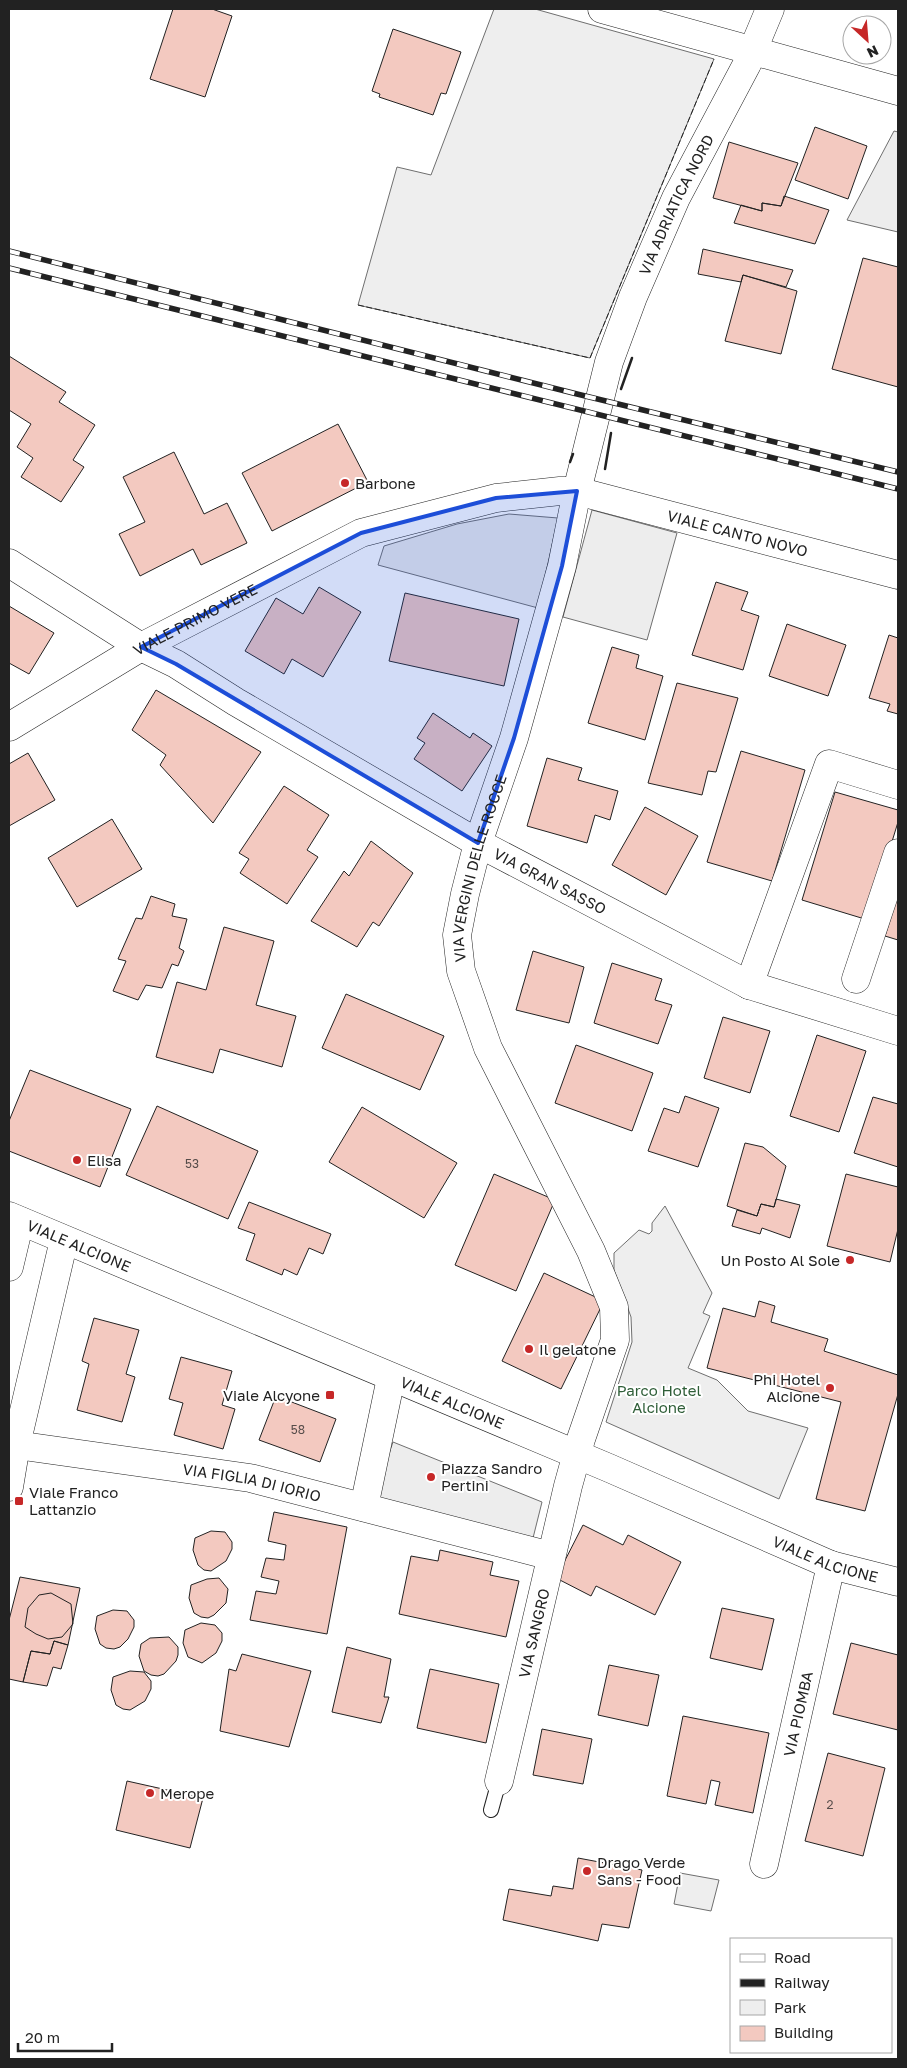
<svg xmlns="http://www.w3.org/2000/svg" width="907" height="2068" viewBox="0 0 907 2068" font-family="'Golos Text',sans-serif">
<rect width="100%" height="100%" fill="#fff"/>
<path fill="#eee" stroke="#6f6f6f" d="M494 9H535L714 59 590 358 358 305 397 167 431 175Z
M665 1206 712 1293 703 1313 710 1316 688 1368 717 1380 748 1411 808 1428 779 1499 606 1422 632 1342 631 1317 614 1270V1253L639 1230 649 1234 652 1231V1223Z
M680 1873 719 1880 711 1911 674 1904Z"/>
<path fill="#ededed" stroke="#6f6f6f" d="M894 131 898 132V232L847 220Z
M592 510 677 533 647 640 563 617Z
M509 514 558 518 538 608 378 565 384 546 457 524Z
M393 1442 542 1502 530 1550 371 1506Z"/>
<path fill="#f3c9c0" stroke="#222" d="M173 9H212L232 16 205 97 150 79Z
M393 29 461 52 446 94 441 93 433 115 379 97 380 94 372 91Z
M815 127 867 146 848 199 795 180Z
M729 142 798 163 781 206 762 203V211L713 198Z
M784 196 829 210 815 244 734 223 741 205 762 211V203L781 206Z
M703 249 793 270 786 287 743 275 741 282 698 274Z
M863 258 898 267V387L832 369Z
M743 275 797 291 781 354 725 341Z
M9 356 66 392 59 402 95 425 73 460 84 467 61 502 21 477 33 458 17 447 31 424 9 410Z
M338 424 368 482 272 531 242 473Z
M174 452 204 514 227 503 247 543 201 565 193 549 140 576 119 534 145 522 123 477Z
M716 582 748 592 741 610 759 616 743 670 692 655Z
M319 587 361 612 323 677 292 659 284 674 245 651 276 598 303 614Z
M405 593 519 619 504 686 389 661Z
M9 606 54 633 29 674 9 663Z
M787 624 846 645 828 696 769 676Z
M889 635 898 638V714L887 711 890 704 869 698Z
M612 647 639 655 636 668 663 676 645 740 588 723Z
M677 683 738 698 716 772 708 771 702 795 648 783Z
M156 690 261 752 213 823 160 765 166 755 132 730Z
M433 713 470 738 473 733 492 746 462 791 414 759 425 743 417 738Z
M741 751 805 770 772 881 707 862Z
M28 753 55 800 9 826V764Z
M547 758 582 768 578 780 618 791 610 820 595 815 587 843 527 826Z
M284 786 329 815 307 850 318 857 287 904 240 873 249 859 239 853Z
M835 792 898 810V822L868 920 802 900Z
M645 807 698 836 666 895 612 865Z
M112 819 142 869 77 907 48 858Z
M371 841 413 873 379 926 373 922 357 947 311 921 344 871 349 876Z
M898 895V940L885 936Z
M151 896 175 904 172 916 187 919 179 948 184 951 178 966 172 964 162 988 146 985 138 1000 113 991 126 961 118 959 136 918 142 919Z
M224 927 274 941 256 1005 296 1016 282 1067 220 1049 213 1073 156 1057 177 982 206 990Z
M533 951 584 967 569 1023 516 1010Z
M612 963 662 979 655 1000 672 1005 658 1044 594 1023Z
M346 994 444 1036 420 1090 322 1048Z
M723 1017 770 1031 750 1093 704 1078Z
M817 1035 866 1051 839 1132 790 1116Z
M576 1045 653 1073 632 1131 555 1103Z
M30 1070 131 1109 100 1187 9 1151V1121Z
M685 1096 719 1108 698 1167 648 1151 664 1108 679 1113Z
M873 1097 898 1104V1167L854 1153Z
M157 1106 258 1151 228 1219 126 1175Z
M362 1107 457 1163 424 1218 329 1162Z
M745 1143 763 1147 786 1166 774 1207 761 1204 757 1216 727 1206Z
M494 1174 555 1200 516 1291 455 1265Z
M846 1174 898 1187V1229L890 1262 827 1246Z
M776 1199 800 1205 790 1238 762 1228 760 1234 732 1226 737 1210 757 1216 761 1204 774 1207Z
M249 1202 331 1234 323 1254 309 1248 297 1275 284 1269 282 1275 246 1260 255 1234 238 1228Z
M544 1273 604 1301 561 1389 502 1361Z
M759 1301 775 1306 771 1322 828 1339 824 1351 898 1375V1394L865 1511 816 1499 841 1402 707 1368 723 1308 755 1317Z
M94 1318 139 1330 126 1374 135 1377 122 1422 77 1410 89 1364 82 1361Z
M181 1357 232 1371 222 1405 235 1409 223 1449 174 1435 183 1403 169 1399Z
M276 1396 336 1419 320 1462 259 1440Z
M274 1512 347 1527 327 1634 250 1620 256 1591 276 1594 279 1581 261 1577 266 1558 284 1560 286 1545 268 1541Z
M583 1525 623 1545 628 1535 681 1562 655 1615 596 1586 591 1596 556 1578Z
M211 1531 225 1532 232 1542V1549L226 1561 211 1571 204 1570 198 1565 193 1550 195 1538Z
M440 1550 493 1562 490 1575 519 1581 506 1637 399 1614 411 1556 438 1561Z
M20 1577 80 1588 68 1645 54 1641 50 1654 31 1651 23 1682 9 1679V1620Z
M219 1578 228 1589 226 1603 214 1615 208 1618 201 1617 194 1613 189 1598 191 1585 207 1579Z
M51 1593 71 1604 73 1624 62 1637 48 1639 36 1634 25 1627 28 1608 39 1595Z
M722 1608 774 1619 762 1670 710 1658Z
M113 1610 127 1611 134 1620V1627L128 1639 120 1647 114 1649 106 1648 100 1644 95 1629 97 1616Z
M201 1623 215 1625 222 1633V1641L216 1653 202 1663 188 1657 183 1643 185 1630Z
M169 1637 178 1647V1655L176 1661 164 1674 158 1676 151 1675 144 1671 139 1656 141 1644 150 1638Z
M54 1641 68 1645 61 1669 53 1667 47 1686 23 1682 31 1651 50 1654Z
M851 1643 898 1655V1730L833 1714Z
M347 1647 391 1659 384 1697H389L381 1723 332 1712Z
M242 1654 311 1671 289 1747 220 1731 229 1669 236 1671Z
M609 1665 659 1675 648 1726 598 1715Z
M430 1669 499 1684 486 1743 417 1728Z
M130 1671 144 1672 151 1681V1689L145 1701 130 1710 123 1709 116 1705 111 1690 113 1677Z
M683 1716 769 1733 753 1813 715 1805 720 1782 711 1780 706 1804 667 1796Z
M542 1729 592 1739 583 1784 533 1775Z
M828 1753 885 1768 863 1856 805 1841Z
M127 1781 203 1798 190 1848 116 1830Z
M578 1858 642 1870 629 1928 602 1924 598 1941 503 1920 509 1889 551 1896 553 1886 573 1889Z"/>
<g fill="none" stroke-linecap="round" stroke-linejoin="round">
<g stroke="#222" stroke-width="16">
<path id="service" d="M491 1810 499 1781"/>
</g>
<g stroke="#222" stroke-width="29">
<g id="minor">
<path id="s1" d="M9 563 141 647 176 664 236 702 478 843 749 985 898 1031"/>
<path id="s2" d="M9 727 141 647 361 533 496 498 560 491H577L898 575"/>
<path d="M856 979 898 853"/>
<path d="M749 985 829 764 898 785"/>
<path d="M9 1267 20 1221"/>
<path id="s3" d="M9 1444 250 1478 551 1556"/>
<path d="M9 1487 16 1445 64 1240"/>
<path d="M364 1507 391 1378"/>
<path id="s4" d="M499 1781 568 1486 581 1439 615 1340 614 1307 591 1251 488 1048 461 971 457 935 465 894 478 843 514 738 562 566 577 491 609 362 633 297 676 198 747 64 770 9"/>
<path id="s5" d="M764 1864 831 1565"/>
</g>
</g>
<g stroke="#222" stroke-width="29">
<g id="tertiary">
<path id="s6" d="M9 1216 609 1468 831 1565 898 1582"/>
</g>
</g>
<g stroke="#222" stroke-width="29">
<path id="secondary" d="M602 9 898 91"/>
</g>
<use href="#service" stroke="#fff" stroke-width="14"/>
<use href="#minor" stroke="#fff" stroke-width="28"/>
<use href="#tertiary" stroke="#fff" stroke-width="28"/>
<use href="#secondary" stroke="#fff" stroke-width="28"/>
<g stroke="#222" stroke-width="5.5">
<path id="rail" d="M9 251 577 394 898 472
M9 268 898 489"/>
</g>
<use href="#rail" stroke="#fff" stroke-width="4" stroke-dasharray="11" stroke-linecap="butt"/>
<path stroke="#222" stroke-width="1" stroke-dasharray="6 2.5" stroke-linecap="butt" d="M358 305 590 358 714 59"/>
<path stroke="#222" stroke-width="2.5" d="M621 389 632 358
M570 462 573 454
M605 469 611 433"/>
</g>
<path fill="#1d4ed8" fill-opacity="0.2" stroke="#1d4ed8" stroke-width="4" stroke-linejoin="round" d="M577 491 562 566 514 738 478 843 176 664 141 647 361 533 496 498Z"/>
<g fill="#c62828" stroke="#fff" stroke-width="2">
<circle cx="345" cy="483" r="5"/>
<circle cx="77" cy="1160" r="5"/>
<circle cx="850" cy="1260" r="5"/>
<circle cx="529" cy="1349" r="5"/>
<circle cx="830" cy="1388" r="5"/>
<rect x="325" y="1390" width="10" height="10" rx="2.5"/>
<circle cx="431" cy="1477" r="5"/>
<rect x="14" y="1496" width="10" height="10" rx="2.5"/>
<circle cx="150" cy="1793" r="5"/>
<circle cx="587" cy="1871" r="5"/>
</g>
<g text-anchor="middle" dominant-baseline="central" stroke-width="4" stroke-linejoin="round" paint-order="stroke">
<g font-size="12" fill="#564c4a">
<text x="192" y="1163">53</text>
<text x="298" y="1429">58</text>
<text x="830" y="1804">2</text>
</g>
<g font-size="15" fill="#222" stroke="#fff">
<text stroke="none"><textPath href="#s4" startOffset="1660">VIA ADRIATICA NORD</textPath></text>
<text stroke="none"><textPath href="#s2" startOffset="789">VIALE CANTO NOVO</textPath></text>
<text stroke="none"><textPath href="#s2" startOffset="215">VIALE PRIMO VERE</textPath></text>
<text stroke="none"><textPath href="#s4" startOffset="965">VIA VERGINI DELLE ROCCE</textPath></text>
<text stroke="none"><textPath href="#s1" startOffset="628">VIA GRAN SASSO</textPath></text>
<text stroke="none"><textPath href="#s6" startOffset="76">VIALE ALCIONE</textPath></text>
<text stroke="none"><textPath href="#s6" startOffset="481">VIALE ALCIONE</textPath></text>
<text stroke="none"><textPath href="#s3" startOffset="246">VIA FIGLIA DI IORIO</textPath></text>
<text stroke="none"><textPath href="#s6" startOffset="886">VIALE ALCIONE</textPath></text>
<text stroke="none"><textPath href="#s4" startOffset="152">VIA SANGRO</textPath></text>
<text stroke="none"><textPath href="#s5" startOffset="154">VIA PIOMBA</textPath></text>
</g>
<g font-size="15" fill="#222" stroke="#fff" text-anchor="start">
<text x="355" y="483">Barbone</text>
<text x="87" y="1160">Elisa</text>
<text x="840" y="1260" text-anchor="end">Un Posto Al Sole</text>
<text x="539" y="1349">Il gelatone</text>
<text x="820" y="1379" text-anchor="end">Phi Hotel<tspan x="820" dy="17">Alcione</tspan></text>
<text x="320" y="1395" text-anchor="end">Viale Alcyone</text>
<text x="441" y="1468">Piazza Sandro<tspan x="441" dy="17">Pertini</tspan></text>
<text x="29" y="1492">Viale Franco<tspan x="29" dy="17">Lattanzio</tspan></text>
<text x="160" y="1793">Merope</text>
<text x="597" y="1862">Drago Verde<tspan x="597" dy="17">Sans - Food</tspan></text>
</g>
<g font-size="15" fill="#2f5e38" stroke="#fff">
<text x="659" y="1390">Parco Hotel<tspan x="659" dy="17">Alcione</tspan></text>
</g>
</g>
<rect width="907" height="2068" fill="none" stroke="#222222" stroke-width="20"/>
<rect x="730" y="1938" width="162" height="115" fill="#ffffff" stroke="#a7a7a7"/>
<rect x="740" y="1954" width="25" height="8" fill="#ffffff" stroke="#a7a7a7"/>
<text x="774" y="1963" font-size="15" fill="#222222">Road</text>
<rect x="740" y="1979" width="25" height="8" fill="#222222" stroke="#a7a7a7"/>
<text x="774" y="1988" font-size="15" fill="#222222">Railway</text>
<rect x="740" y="2000" width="25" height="15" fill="#eeeeee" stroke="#a7a7a7"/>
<text x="774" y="2013" font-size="15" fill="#222222">Park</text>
<rect x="740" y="2026" width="25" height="15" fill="#f3c9c0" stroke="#a7a7a7"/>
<text x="774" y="2038" font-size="15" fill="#222222">Building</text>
<g transform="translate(867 40) rotate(154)"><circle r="24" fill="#ffffff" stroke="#a7a7a7"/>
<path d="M0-4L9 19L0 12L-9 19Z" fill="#c62828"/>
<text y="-8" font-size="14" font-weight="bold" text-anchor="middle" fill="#222222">N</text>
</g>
<path d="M18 2043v8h94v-8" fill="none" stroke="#222222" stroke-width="2.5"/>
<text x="25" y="2043" font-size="15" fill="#222222" stroke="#ffffff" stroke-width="4" paint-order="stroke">20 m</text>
</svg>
